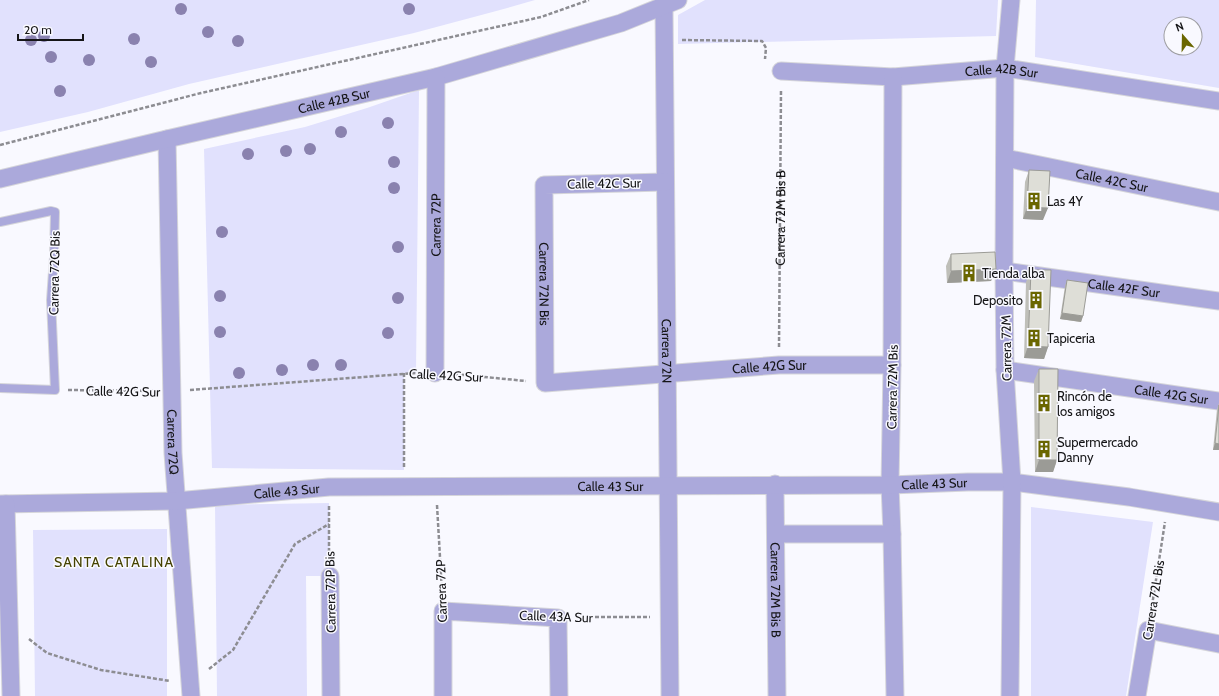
<svg xmlns="http://www.w3.org/2000/svg" width="1219" height="696" viewBox="0 0 1219 696" font-family="Cabin,sans-serif">
<rect width="100%" height="100%" fill="#f9f9ff"/>
<path fill="#e1e1fd" fill-rule="evenodd" d="M0 0H535L500 10 414 33 189 84 88 112 0 132Z
M705 0H998L996 36 678 44V15Z
M1036 0H1219V88L1035 57ZM1171 24H1195V48H1171Z
M419 90 416 373H404V470L212 468 204 149 305 127 367 108Z
M329 503 330 576H306L307 696H217L215 505Z
M1031 507 1153 522 1126 696H1031Z
M167 529V696H35L33 530Z"/>
<g fill="none" stroke-linecap="round" stroke-linejoin="round">
<g stroke="#d5d5da" stroke-width="10">
<path id="service" d="M0 222 51 211 55 212 54 257 51 300 55 390 0 388"/>
</g>
<g stroke="#d5d5da" stroke-width="19">
<g id="minor">
<path id="s2" d="M664 6 670 696"/>
<path id="s3" d="M781 71 893 77 1005 68 1219 101"/>
<path d="M893 77 892 365 890 485 892 534 895 696"/>
<path id="s4" d="M167 139 173 453 191 696"/>
<path id="s5" d="M1005 158 1219 202"/>
<path id="s6" d="M0 179 167 139 436 77 621 23 678 0"/>
<path id="s7" d="M665 182 544 185 545 383 779 365H892"/>
<path id="s8" d="M1004 271 1219 301"/>
<path id="s9" d="M1005 370 1219 401"/>
<path id="s10" d="M435 373 436 77"/>
<path id="s11" d="M775 484 777 696"/>
<path id="s12" d="M0 504 176 501 329 487 890 485 968 482H1012L1129 497 1219 512"/>
<path d="M6 504 11 696"/>
<path d="M776 534H892"/>
<path d="M330 576 331 696"/>
<path d="M443 696V611L558 618 559 696"/>
<path d="M1010 696 1012 482 1005 370 1004 271 1005 68 1011 0"/>
<path d="M1137 696 1148 630 1219 644"/>
</g>
</g>
<g stroke="#8d8d92" stroke-width="2.5" stroke-dasharray="4 2" stroke-linecap="butt">
<path d="M682 40 762 41 766 48 765 59"/>
<path d="M0 145 201 93 541 17 589 0"/>
<path id="s1" d="M779 347 781 90"/>
<path d="M404 373V469"/>
<path d="M454 374 526 381"/>
<path d="M68 390 153 391"/>
<path d="M190 390 417 373"/>
<path d="M437 505 442 592"/>
<path d="M329 506V557"/>
<path d="M1151 612 1165 522"/>
<path d="M577 617H650"/>
<path d="M29 639 47 653 101 670 170 681"/>
<path d="M209 669 233 650 295 544 329 524"/>
</g>
<use href="#service" stroke="#aba9db" stroke-width="8"/>
<use href="#minor" stroke="#aba9db" stroke-width="17"/>
</g>
<g fill="#8a82af">
<circle cx="181" cy="9" r="6"/>
<circle cx="409" cy="9" r="6"/>
<circle cx="208" cy="32" r="6"/>
<circle cx="44" cy="36" r="6"/>
<circle cx="134" cy="39" r="6"/>
<circle cx="31" cy="40" r="6"/>
<circle cx="238" cy="41" r="6"/>
<circle cx="51" cy="57" r="6"/>
<circle cx="89" cy="60" r="6"/>
<circle cx="151" cy="62" r="6"/>
<circle cx="60" cy="91" r="6"/>
<circle cx="388" cy="123" r="6"/>
<circle cx="341" cy="132" r="6"/>
<circle cx="310" cy="149" r="6"/>
<circle cx="286" cy="151" r="6"/>
<circle cx="248" cy="154" r="6"/>
<circle cx="394" cy="162" r="6"/>
<circle cx="394" cy="188" r="6"/>
<circle cx="222" cy="232" r="6"/>
<circle cx="398" cy="247" r="6"/>
<circle cx="220" cy="296" r="6"/>
<circle cx="398" cy="298" r="6"/>
<circle cx="220" cy="332" r="6"/>
<circle cx="388" cy="333" r="6"/>
<circle cx="313" cy="365" r="6"/>
<circle cx="341" cy="365" r="6"/>
<circle cx="282" cy="370" r="6"/>
<circle cx="239" cy="373" r="6"/>
</g>
<path fill="#bfbfb9" d="M1029 170 1043 220 1023 219 1025 182Z
M951 254 996 269 991 281 947 283 946 266Z
M1031 270 1048 347 1044 359 1024 358 1026 282Z
M1067 280 1083 316 1081 322 1060 319 1065 286Z
M1039 369 1057 460 1053 472H1035L1034 381Z
M1219 403V450H1213L1217 409Z"/>
<path fill="#9b9b96" d="M1027 207 1048 208 1043 220 1023 219Z
M996 269 991 281 947 283 951 271Z
M1062 313 1083 316 1081 322 1060 319Z
M1028 346 1048 347 1044 359 1024 358Z
M1215 443 1219 444V450H1213Z
M1039 460H1057L1053 472H1035Z"/>
<path fill="#deded7" stroke="#9b9b96" d="M1029 170 1050 171 1048 208 1027 207Z
M995 252 996 269 951 271V254Z
M1031 270H1051L1048 347 1028 346Z
M1067 280 1088 283 1083 316 1062 313Z
M1039 369H1058L1057 460H1039Z
M1219 405V444L1215 443Z"/>
<defs>
<g id="building-bare" transform="scale(1.38)"><path d="M-4-6H4V6H1V3H-1V6H-4ZM-2.5-4.3h1.7v1.8h-1.7ZM.8-4.3h1.7v1.8H.8ZM-2.5-1h1.7V.8h-1.7ZM.8-1h1.7V.8H.8Z" fill="#6a6600" stroke="#f9f9ff" stroke-width="2.5" paint-order="stroke"/></g>
</defs>
<g fill-rule="evenodd">
<use href="#building-bare" x="1034" y="201"/>
<use href="#building-bare" x="969" y="273"/>
<use href="#building-bare" x="1036" y="300"/>
<use href="#building-bare" x="1034" y="338"/>
<use href="#building-bare" x="1044" y="403"/>
<use href="#building-bare" x="1044" y="449"/>
</g>
<g text-anchor="middle" dominant-baseline="central" stroke-width="3" stroke-linejoin="round" paint-order="stroke">
<g font-size="13" fill="#151517" stroke="#f9f9ff">
<text stroke="none"><textPath href="#s3" startOffset="221">Calle 42B Sur</textPath></text>
<text stroke="none"><textPath href="#s6" startOffset="343">Calle 42B Sur</textPath></text>
<text stroke="none"><textPath href="#s5" startOffset="109">Calle 42C Sur</textPath></text>
<text transform="translate(604 183) rotate(-1)">Calle 42C Sur</text>
<text stroke="none"><textPath href="#s1" startOffset="129">Carrera 72M Bis B</textPath></text>
<text stroke="none"><textPath href="#s10" startOffset="148">Carrera 72P</textPath></text>
<text transform="translate(54 273) rotate(-89)">Carrera 72Q Bis</text>
<text stroke="none"><textPath href="#s7" startOffset="220">Carrera 72N Bis</textPath></text>
<text stroke="none"><textPath href="#s8" startOffset="121">Calle 42F Sur</textPath></text>
<text transform="translate(1006 348) rotate(-91)">Carrera 72M</text>
<text stroke="none"><textPath href="#s2" startOffset="345">Carrera 72N</textPath></text>
<text stroke="none"><textPath href="#s7" startOffset="544">Calle 42G Sur</textPath></text>
<text transform="translate(446 375) rotate(3)">Calle 42G Sur</text>
<text transform="translate(892 387) rotate(-89)">Carrera 72M Bis</text>
<text transform="translate(123 391) rotate(1)">Calle 42G Sur</text>
<text stroke="none"><textPath href="#s9" startOffset="168">Calle 42G Sur</textPath></text>
<text stroke="none"><textPath href="#s4" startOffset="303">Carrera 72Q</textPath></text>
<text stroke="none"><textPath href="#s12" startOffset="935">Calle 43 Sur</textPath></text>
<text stroke="none"><textPath href="#s12" startOffset="611">Calle 43 Sur</textPath></text>
<text stroke="none"><textPath href="#s12" startOffset="287">Calle 43 Sur</textPath></text>
<text stroke="none"><textPath href="#s11" startOffset="106">Carrera 72M Bis B</textPath></text>
<text transform="translate(441 591) rotate(-92)">Carrera 72P</text>
<text transform="translate(330 592) rotate(-91)">Carrera 72P Bis</text>
<text transform="translate(1153 600) rotate(-81)">Carrera 72L Bis</text>
<text transform="translate(556 616) rotate(2)">Calle 43A Sur</text>
</g>
<g font-size="13" fill="#151517" stroke="#f9f9ff" text-anchor="start">
<text x="1047" y="201">Las 4Y</text>
<text x="982" y="273">Tienda alba</text>
<text x="1023" y="300" text-anchor="end">Deposito</text>
<text x="1047" y="338">Tapiceria</text>
<text x="1057" y="396">Rincón de<tspan x="1057" dy="15">los amigos</tspan></text>
<text x="1057" y="442">Supermercado<tspan x="1057" dy="15">Danny</tspan></text>
</g>
<g font-size="14" letter-spacing="1" fill="#444100" stroke="#f9f9ff">
<text x="114" y="562">SANTA CATALINA</text>
</g>
</g>
<g transform="translate(1183 36) rotate(340)"><circle r="19" fill="#f9f9ff" stroke="#9e9ea2"/>
<path d="M0-3L7 15L0 10L-7 15Z" fill="#6a6600"/>
<text y="-6" font-size="11" font-weight="bold" text-anchor="middle" fill="#151517">N</text>
</g>
<path d="M18 34v6h65v-6" fill="none" stroke="#151517" stroke-width="2"/>
<text x="24" y="34" font-size="12" fill="#151517" stroke="#f9f9ff" stroke-width="3" paint-order="stroke">20 m</text>
</svg>
